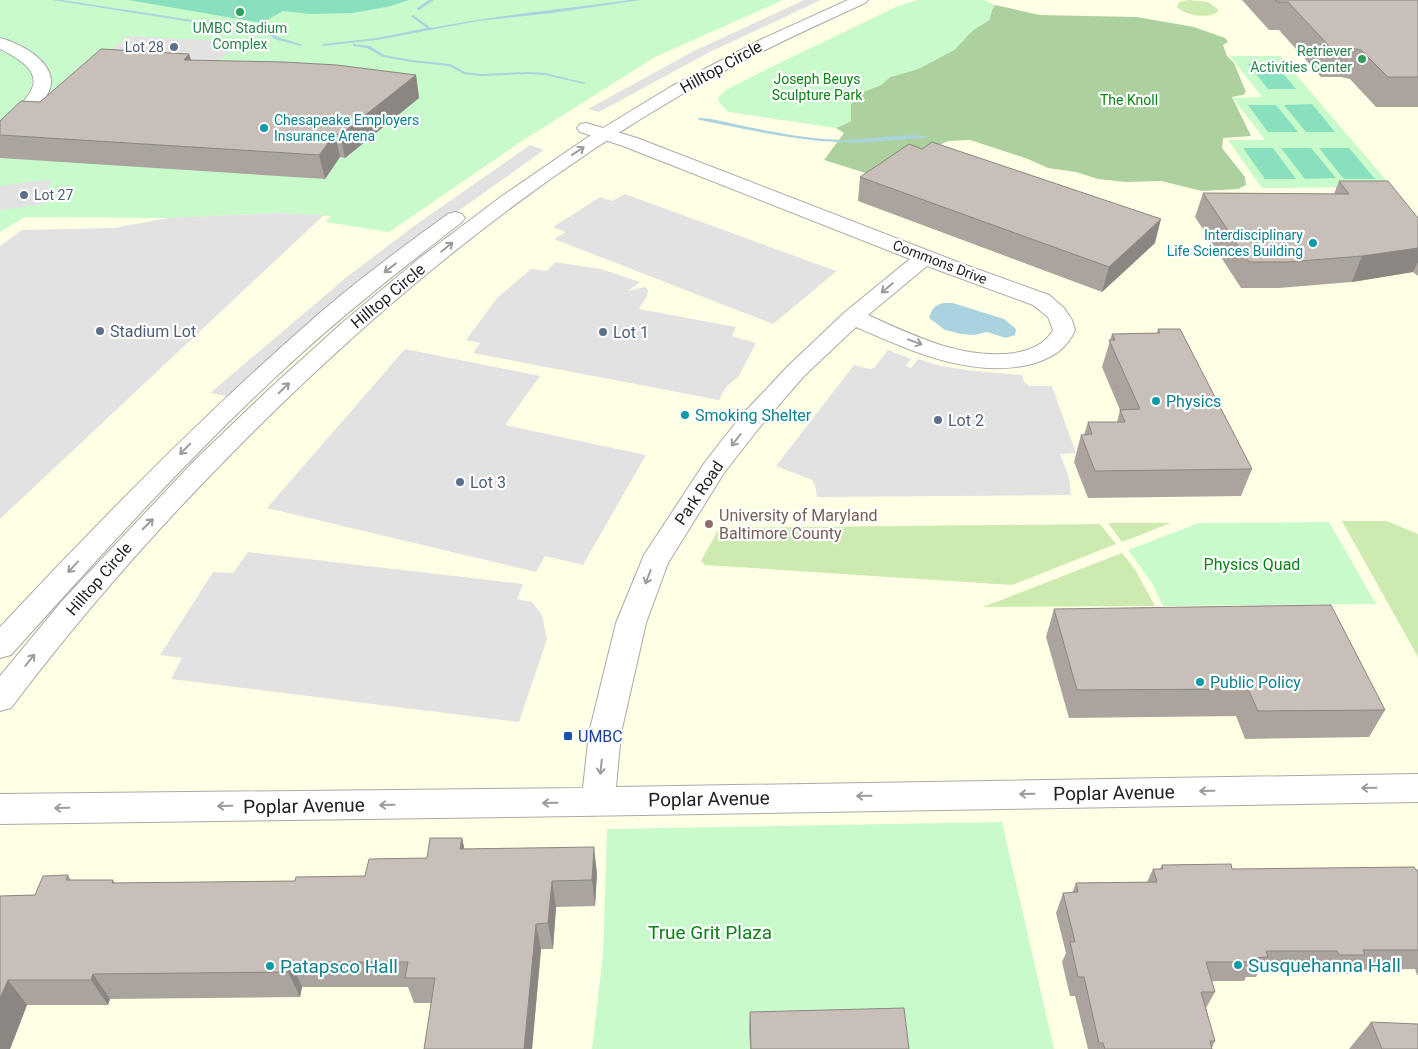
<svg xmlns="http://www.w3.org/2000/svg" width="1418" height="1049" font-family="Roboto,sans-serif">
<rect width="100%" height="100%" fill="#f2efe9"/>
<!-- education -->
<rect fill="#ffffe5" x="0" y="0" width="1418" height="1049"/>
<!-- grass -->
<g fill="#cdebb0">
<path d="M1189,0L1208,2L1219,10C1211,20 1186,16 1177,7L1179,2Z"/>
<polygon points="1342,521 1387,521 1418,534 1418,657"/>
<polygon points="1108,523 1171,523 1122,542"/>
<polygon points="1100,524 1116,544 1012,585 705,565 701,561 718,530 724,528"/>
<polygon points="1122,553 1136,571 1155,606 983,607"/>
</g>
<!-- forest -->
<polygon fill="#add19e" points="995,5 1040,15 1137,17 1194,27 1225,38 1228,42 1223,45 1227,56 1234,63 1246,92 1243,95 1232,97 1251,136 1223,138 1222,148 1245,177 1246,185 1238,189 1202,191 1161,181 1126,182 1098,179 1076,172 1048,168 1028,159 970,140 948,141 875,176 824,160 844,133 836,128 851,121 851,104 857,94 881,85 890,77 918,69 954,50 973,30 989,20 992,10"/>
<!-- park -->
<g fill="#c8facc">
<polygon points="0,0 783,0 655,57 522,141 389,232 326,222 331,216 277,213 168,218 25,217 0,232"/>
<polygon points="918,0 984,0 995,5 992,10 989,20 973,30 954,50 918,69 890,77 881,85 857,94 851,104 851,121 836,128 728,112 719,102 718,98 726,90 767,69 896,7"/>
<polygon points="1230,56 1280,56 1392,187 1262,188 1228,140 1265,140 1233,98 1262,97"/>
<polygon points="1329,522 1376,604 1163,606 1152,583 1128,550 1199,523"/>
<polygon points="1002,822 1054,1049 902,1049 749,1030 750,1049 592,1049 603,954 607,829"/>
</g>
<!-- pitch -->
<g fill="#88e0be">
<polygon points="128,0 409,0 387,7 352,13 311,14 283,11 262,23"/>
<polygon points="1248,64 1275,64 1296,89 1268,89"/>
<polygon points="1312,104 1335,132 1306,132 1284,105"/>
<polygon points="1248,105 1276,105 1298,132 1268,132"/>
<polygon points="1243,148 1273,148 1296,179 1265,179"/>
<polygon points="1281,148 1311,148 1336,178 1305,179"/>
<polygon points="1319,148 1349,148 1375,179 1344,179"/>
</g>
<!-- parking -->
<g fill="#e2e2e2">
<polygon points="804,0 821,0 708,53 599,112 588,109 692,52"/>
<polygon points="128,36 238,42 219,61 106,54"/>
<polygon points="530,145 544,150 408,247 232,397 210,393 348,276 414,226"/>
<polygon points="51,179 45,204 0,210 0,186"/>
<polygon points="625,194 836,271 837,271 773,324 554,239 566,232 553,227 600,197 612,201"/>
<polygon points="277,213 324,215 0,519 0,246 22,230 114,228 168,218"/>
<polygon points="555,262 601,269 640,282 628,291 645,287 648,290 647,296 639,309 736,327 732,336 756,343 739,376 726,387 719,400 473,353 480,343 466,340 497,298 531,269 547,271"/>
<polygon points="405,349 540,376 505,425 646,455 583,565 545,556 536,572 267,508"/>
<polygon points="888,350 911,359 906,366 911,368 918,359 940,366 974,371 1022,375 1024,382 1029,386 1052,386 1076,453 1060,454 1069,477 1071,495 817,497 815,485 812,480 776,466 854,365 870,369 874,368"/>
<polygon points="248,552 523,584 517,599 532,602 542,615 547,639 519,722 171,679 182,658 160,655 213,572 233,573"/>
</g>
<!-- water -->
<path fill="#aad3df" d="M944,303H953L1004,319L1016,329L1015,335L1006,338L987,332L974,335L961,334L945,330L929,318C932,309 934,305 944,303Z"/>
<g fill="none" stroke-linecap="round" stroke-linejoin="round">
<!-- stream -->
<g fill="#aad3df" fill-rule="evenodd">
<polygon points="52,0 62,0 192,20 224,21 264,26 278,37 303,45 301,46 274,39 263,28 224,23 192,22"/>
<polygon points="429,0 434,0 419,10 417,10 417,8"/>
<path d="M630,0H641L552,13L478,21L377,40L323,46L321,45L323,44L377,38L427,28L412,17L411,16L413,15L431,28C497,15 564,9 630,0Z"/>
<polygon points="353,44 370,46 384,55 411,60 450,64 465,72 481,74 527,72 545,73 586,83 584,84 545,75 527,74 481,76 464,74 449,66 411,62 383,57 367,48 353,46"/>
<path d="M698,118C713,118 729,123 743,126C778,133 814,140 849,140C866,139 917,132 928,137L926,138C896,139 867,144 837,142C791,140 745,129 700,120L698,119Z"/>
</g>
<!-- minor casing -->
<g stroke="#a9a9a9" stroke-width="2">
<g id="minor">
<path d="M0,38C19,43 53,60 51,84C49,97 36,110 27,119C19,127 11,137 0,139V124C36,92 53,75 0,49Z"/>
<path d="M586,123L637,138L963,264L1049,295L1064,308L1072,320L1075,330C1067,349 1052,358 1032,364C971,379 911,351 856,327L804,376L759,428L724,473L668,563L646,623L621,733L616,787L1418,774V802L579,816L0,824V794L583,788L589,733L616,623L644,555L705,462L741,416L788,366L845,312L910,259L623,146L580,132L577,128L580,124ZM927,266L1033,305L1048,317L1053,330C1045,345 1030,350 1015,353C963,360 914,336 868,315Z"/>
</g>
</g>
<!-- tertiary casing -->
<g stroke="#a9a9a9" stroke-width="2">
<g id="tertiary">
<path d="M848,0H868L865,3C804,31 743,59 684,93C524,186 379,306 248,437C163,522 83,612 11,708L0,711V676L62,601L195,460L268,390L343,322L421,257L502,196L585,139L672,86L762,39Z"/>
<path d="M455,212L462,214L465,218L462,222C400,270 339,318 282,371C186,460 98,558 11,655L0,658V627C103,517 208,410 322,311C362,277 405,245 448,214Z"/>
</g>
</g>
<!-- minor -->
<use href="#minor" fill="#fff" fill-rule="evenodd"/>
<!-- tertiary -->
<use href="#tertiary" fill="#fff" fill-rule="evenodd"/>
</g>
<!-- wall -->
<g fill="#aba49e">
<polygon points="1242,0 1418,0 1418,107 1376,107 1350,79 1341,77 1321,77 1279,30 1269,30"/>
<polygon points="189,54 191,61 416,75 419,98 345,158 340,157 325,179 0,158 0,121 40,102"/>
<polygon points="922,149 1155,243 1102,292 858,201 860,177"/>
<polygon points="1339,181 1418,218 1418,276 1413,272 1352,282 1279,288 1241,288 1195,217 1203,193 1334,194"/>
<polygon points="1158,329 1252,469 1241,496 1088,498 1074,462 1081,435 1084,435 1088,422 1117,422 1120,410 1102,367 1112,334 1157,333"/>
<polygon points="1054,609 1385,710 1369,737 1245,739 1236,716 1069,718 1046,637"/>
<polygon points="462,838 464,849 597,873 595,906 556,907 553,949 541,949 532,1049 424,1049 432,1003 414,1003 408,987 302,987 300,997 110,999 108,1005 27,1005 10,1049 0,896 35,895 68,875 71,880 113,880 115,883 295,881 365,876 427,858"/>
<polygon points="1162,865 1232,869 1418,870 1418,975 1417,975 1415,969 1354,970 1351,974 1325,974 1324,970 1259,971 1256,977 1246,977 1244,981 1212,981 1215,992 1206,1008 1215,1041 1212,1047 1212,1049 1088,1049 1075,996 1070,996 1062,962 1066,953 1056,913 1063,893 1072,893 1076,883 1147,882 1153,869 1160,869"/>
<polygon points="750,1012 909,1049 750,1049 749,1030"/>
<polygon points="1371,1022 1418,1049 1349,1049"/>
</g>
<!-- shaded-wall -->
<g fill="#8b8681">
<polygon points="189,54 196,76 184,60"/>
<polygon points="416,75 419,98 345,158 340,135"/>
<polygon points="335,134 340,157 325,179 319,155"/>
<polygon points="1161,219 1155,243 1102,292 1109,267"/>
<polygon points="1418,248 1418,262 1413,272 1352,282 1362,256"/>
<polygon points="462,838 468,864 460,849"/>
<polygon points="594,847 597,873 595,906 592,880"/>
<polygon points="552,881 556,907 553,949 548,923"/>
<polygon points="536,924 541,949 532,1049 524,1049"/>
<polygon points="291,962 302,987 300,997 288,972"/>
<polygon points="93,974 110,999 108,1005 91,980"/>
<polygon points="8,980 27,1005 10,1049 0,1049 0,998"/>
</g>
<!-- building -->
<g fill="#c7bfb8" stroke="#8b8681">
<polygon points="1275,0 1418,0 1418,77 1388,77 1361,50 1351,48 1331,48 1288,2 1277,2"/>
<polygon points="101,49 189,54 184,60 284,62 337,65 416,75 340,135 335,134 319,155 0,135 0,121 21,101 40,102"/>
<polygon points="932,142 1161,219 1109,267 860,177 909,144 922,149"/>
<polygon points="1339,181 1388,181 1418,218 1418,248 1362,256 1288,262 1249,262 1203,193 1349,194"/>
<polygon points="1158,329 1180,329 1252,469 1095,471 1081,435 1092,434 1088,422 1125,422 1120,410 1140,409 1109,340 1115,340 1112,334 1160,333"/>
<polygon points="1331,605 1385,710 1258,711 1248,689 1077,690 1054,609"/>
<polygon points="430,838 462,838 460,849 594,847 592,880 552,881 548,923 536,924 524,1049 424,1049 435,978 405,978 408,962 291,962 288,972 93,974 91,980 8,980 0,998 0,896 35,895 43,876 68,875 66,880 113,880 112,883 295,881 296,877 365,876 369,859 427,858"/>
<polygon points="1231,864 1232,869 1414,867 1416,870 1418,870 1418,950 1363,950 1365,955 1339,955 1337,951 1266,951 1268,957 1254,958 1255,962 1206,962 1215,992 1201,992 1215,1041 1210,1041 1212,1049 1105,1049 1103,1043 1099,1043 1084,977 1078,977 1070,942 1075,942 1063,893 1078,892 1076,883 1157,882 1153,869 1163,869 1162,865"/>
<polygon points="904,1008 909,1049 751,1049 750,1012"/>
<polygon points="1371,1022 1418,1024 1418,1049 1382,1049"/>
</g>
<!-- one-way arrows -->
<defs><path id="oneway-shaft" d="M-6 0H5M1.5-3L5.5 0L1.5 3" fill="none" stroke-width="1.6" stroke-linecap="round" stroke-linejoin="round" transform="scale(1.25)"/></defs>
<g stroke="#9c9c9c">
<use href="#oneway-shaft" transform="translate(578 151) rotate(-34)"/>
<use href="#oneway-shaft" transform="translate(447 247) rotate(-39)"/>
<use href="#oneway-shaft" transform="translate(390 268) rotate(142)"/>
<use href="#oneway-shaft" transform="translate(887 288) rotate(140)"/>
<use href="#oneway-shaft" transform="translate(915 342) rotate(20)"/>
<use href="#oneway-shaft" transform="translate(284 388) rotate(-44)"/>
<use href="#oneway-shaft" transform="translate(736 440) rotate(128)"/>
<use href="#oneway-shaft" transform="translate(185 449) rotate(134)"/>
<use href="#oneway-shaft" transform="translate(148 524) rotate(-45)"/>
<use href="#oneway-shaft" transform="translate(73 567) rotate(132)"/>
<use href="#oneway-shaft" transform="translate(648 577) rotate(111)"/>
<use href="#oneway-shaft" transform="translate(30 660) rotate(-51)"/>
<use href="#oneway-shaft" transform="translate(601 767) rotate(96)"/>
<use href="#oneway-shaft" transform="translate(1369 788) rotate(179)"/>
<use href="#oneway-shaft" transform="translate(1207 791) rotate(179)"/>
<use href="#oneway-shaft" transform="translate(1027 794) rotate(179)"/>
<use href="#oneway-shaft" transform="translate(864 796) rotate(179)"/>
<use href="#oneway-shaft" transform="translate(550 803) rotate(179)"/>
<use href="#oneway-shaft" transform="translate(387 805) rotate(179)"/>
<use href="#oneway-shaft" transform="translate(225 806) rotate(179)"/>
<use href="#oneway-shaft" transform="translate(62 808) rotate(179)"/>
</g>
<!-- markers -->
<g fill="#2e9e5b" stroke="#fff" stroke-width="2">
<circle cx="240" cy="12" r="5"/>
<circle cx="1362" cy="59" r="5"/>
</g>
<g fill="#5c6f8a" stroke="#fff" stroke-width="2">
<circle cx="174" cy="47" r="5"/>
<circle cx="24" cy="195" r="5"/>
<circle cx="100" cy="331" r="5"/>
<circle cx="603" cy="332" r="5"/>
<circle cx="938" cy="420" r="5"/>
<circle cx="460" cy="482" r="5"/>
</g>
<g fill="#0f9aa8" stroke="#fff" stroke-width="2">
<circle cx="264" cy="128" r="5"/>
<circle cx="1313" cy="243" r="5"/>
<circle cx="1156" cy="401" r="5"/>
<circle cx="685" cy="415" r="5"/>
<circle cx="1200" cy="682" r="5"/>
<circle cx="1238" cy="965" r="5"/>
<circle cx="270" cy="966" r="5"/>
</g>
<circle fill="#8d6e63" stroke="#fff" stroke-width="2" cx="709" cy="524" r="5"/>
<rect fill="#1a4fb4" stroke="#fff" stroke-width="2" x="563" y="731" width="10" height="10" rx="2.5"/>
<g text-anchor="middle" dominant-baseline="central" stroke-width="4.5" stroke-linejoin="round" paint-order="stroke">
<!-- far-leisure labels -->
<g font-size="14" fill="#27864d" stroke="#fff">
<text x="240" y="28">UMBC Stadium<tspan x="240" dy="16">Complex</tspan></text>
<text x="1352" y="51" text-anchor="end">Retriever<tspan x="1352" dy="16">Activities Center</tspan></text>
</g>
<!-- far-service labels -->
<g font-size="14" fill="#4e5e75" stroke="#fff" text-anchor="end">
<text x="164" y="47">Lot 28</text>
<text x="34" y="195" text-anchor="start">Lot 27</text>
</g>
<!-- far-park labels -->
<g font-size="14" fill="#0c8416" stroke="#fff">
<text x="817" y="79">Joseph Beuys<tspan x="817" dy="16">Sculpture Park</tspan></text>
<text x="1129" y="100">The Knoll</text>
</g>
<!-- far-culture labels -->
<g font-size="14" fill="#0d838f" stroke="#fff" text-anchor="start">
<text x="274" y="120">Chesapeake Employers<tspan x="274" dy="16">Insurance Arena</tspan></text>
<text x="1303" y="235" text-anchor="end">Interdisciplinary<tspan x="1303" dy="16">Life Sciences Building</tspan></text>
</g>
<!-- far-street labels -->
<g font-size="14" fill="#222" stroke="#fff">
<text transform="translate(940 262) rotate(21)">Commons Drive</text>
</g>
<!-- street labels -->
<g font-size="16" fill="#222" stroke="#fff">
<text transform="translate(721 67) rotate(-29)">Hilltop Circle</text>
<text transform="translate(388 296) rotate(-40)">Hilltop Circle</text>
<text transform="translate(699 493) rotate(-56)">Park Road</text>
<text transform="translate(99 579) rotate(-49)">Hilltop Circle</text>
</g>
<!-- service labels -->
<g font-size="16" fill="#4e5e75" stroke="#fff" text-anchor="start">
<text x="110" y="331">Stadium Lot</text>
<text x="613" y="332">Lot 1</text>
<text x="948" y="420">Lot 2</text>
<text x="470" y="482">Lot 3</text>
</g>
<!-- culture labels -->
<g font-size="16" fill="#0d838f" stroke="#fff" text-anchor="start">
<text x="1166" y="401">Physics</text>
<text x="695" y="415">Smoking Shelter</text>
<text x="1210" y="682">Public Policy</text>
</g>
<!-- education labels -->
<g font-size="16" fill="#785e54" stroke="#fff" text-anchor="start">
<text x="719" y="515">University of Maryland<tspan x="719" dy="18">Baltimore County</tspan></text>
</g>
<!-- park labels -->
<g font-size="16" fill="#0c8416" stroke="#fff">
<text x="1252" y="564">Physics Quad</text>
</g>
<!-- transit labels -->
<g font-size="16" fill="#164399" stroke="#fff" text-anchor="start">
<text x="578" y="736">UMBC</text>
</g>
<!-- near-street labels -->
<g font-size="19" fill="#222" stroke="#fff">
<text transform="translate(1114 793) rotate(-1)">Poplar Avenue</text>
<text transform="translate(709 799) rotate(-1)">Poplar Avenue</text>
<text transform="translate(304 806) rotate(-1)">Poplar Avenue</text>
</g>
<!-- near-park labels -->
<g font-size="19" fill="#0c8416" stroke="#fff">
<text x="710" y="932">True Grit Plaza</text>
</g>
<!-- near-culture labels -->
<g font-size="19" fill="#0d838f" stroke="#fff" text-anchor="start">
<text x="1248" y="965">Susquehanna Hall</text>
<text x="280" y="966">Patapsco Hall</text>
</g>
</g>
</svg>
